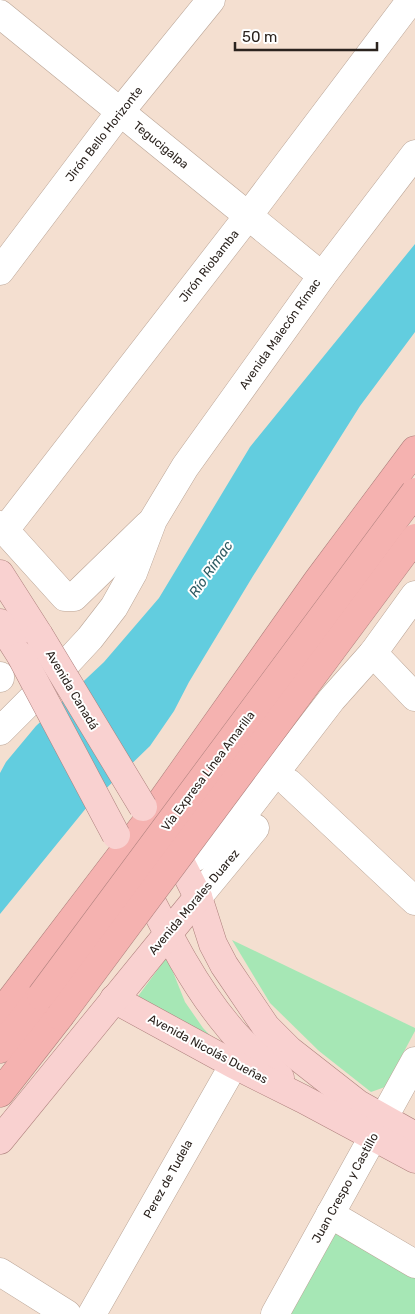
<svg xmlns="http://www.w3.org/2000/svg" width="415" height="1314" font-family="Rubik,sans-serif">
<rect width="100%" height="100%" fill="#f4dfd0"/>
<!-- green -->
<g fill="#a6e7b5">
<polygon points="232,940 415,1028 415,1031 385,1087 371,1092 319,1051 270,1003"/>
<polygon points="167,957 185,1002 203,1028 236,1063 133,1003"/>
<polygon points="333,1220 415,1268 415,1314 282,1314"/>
</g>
<!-- water -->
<polygon fill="#62cddf" points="415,244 415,332 360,406 253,576 189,682 174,711 150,746 87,807 0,914 0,773 6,762 36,726 104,662 159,598 250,447"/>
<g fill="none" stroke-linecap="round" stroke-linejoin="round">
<!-- minor casing -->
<g stroke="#baa597" stroke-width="29">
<g id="minor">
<polyline points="0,14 322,276"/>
<polyline points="0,271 120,112 211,0"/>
<polyline points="0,525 65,597 74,597 148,525"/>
<polyline points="5,530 248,216 411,0"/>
<polyline points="373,653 415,697"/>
<polyline points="0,676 0,678"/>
<polyline points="0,731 52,679 90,638 114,607 133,573 153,520 185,467 322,276 415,154"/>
<polyline points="289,783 415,901"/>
<path d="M181,863C198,857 211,850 225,838L332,699L373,653L415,595"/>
<polyline points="198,897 255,828"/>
<polyline points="330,1214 415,1264"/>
<polyline points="0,1272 67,1314"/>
<polyline points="92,1314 245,1045"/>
<polyline points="275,1314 415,1061"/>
</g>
</g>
<!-- major casing -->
<g stroke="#ae807d" stroke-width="29">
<g id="major">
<polyline points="0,574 39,635"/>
<polyline points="0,623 21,656"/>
<polyline points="165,839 181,863 198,897 213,944 224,965 266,1027 289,1050 358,1104 415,1136"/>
<path d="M139,877C165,928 191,982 228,1026C243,1045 262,1061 280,1078"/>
<polyline points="114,999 233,1064 303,1099 415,1159"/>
<polyline points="0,1140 198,897"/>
</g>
</g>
<!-- highway casing -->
<g stroke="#ae807d" stroke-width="29">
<g id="highway">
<polyline points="0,1014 151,816 318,580 415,450"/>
<polyline points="0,1049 41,996"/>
<polyline points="0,1093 60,1016"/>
</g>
</g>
<!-- minor -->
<use href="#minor" stroke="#fff" stroke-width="28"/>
<!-- major -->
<use href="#major" stroke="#f9d1d0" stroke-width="28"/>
<!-- highway -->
<use href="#highway" stroke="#f5b2b0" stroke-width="28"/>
<!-- major-bridge casing -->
<g stroke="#ae807d" stroke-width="29" stroke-linecap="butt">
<g id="major-bridge">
<polyline points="39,635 143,807"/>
<polyline points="21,656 116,835"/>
</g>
</g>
<!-- highway-bridge casing -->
<g stroke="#ae807d" stroke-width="29" stroke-linecap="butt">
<g id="highway-bridge">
<polyline points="41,996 415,492"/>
<polyline points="60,1016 415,538"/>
</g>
</g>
<!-- major-bridge -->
<use href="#major-bridge" stroke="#f9d1d0" stroke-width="28"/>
<!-- highway-bridge -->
<use href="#highway-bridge" stroke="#f5b2b0" stroke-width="28"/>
</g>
<g text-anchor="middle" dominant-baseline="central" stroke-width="4" stroke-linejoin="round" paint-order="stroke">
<!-- street labels -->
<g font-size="12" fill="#2b231e" stroke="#fff">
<text transform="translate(104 134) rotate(-52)">Jirón Bello Horizonte</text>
<text transform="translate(161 145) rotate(39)">Tegucigalpa</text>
<text transform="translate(209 266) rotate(-52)">Jirón Riobamba</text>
<text transform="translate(280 334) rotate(-55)">Avenida Malecón Rímac</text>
<text transform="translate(72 690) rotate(59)">Avenida Canadá</text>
<text transform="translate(208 771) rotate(-53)">Vía Expresa Línea Amarilla</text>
<text transform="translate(194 902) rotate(-50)">Avenida Morales Duarez</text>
<text transform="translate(208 1049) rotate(28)">Avenida Nicolás Dueñas</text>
<text transform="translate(168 1179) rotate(-61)">Perez de Tudela</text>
<text transform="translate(345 1188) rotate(-61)">Juan Crespo y Castillo</text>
</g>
<!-- water labels -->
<g font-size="14" font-style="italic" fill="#2d5b63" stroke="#fff">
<text transform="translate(211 569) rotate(-55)">Río Rímac</text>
</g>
</g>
<!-- scale -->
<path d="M235 42v8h142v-8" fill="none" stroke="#2b231e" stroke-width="2.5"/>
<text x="242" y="42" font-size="15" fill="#2b231e" stroke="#ffffff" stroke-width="4" paint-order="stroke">50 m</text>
</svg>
